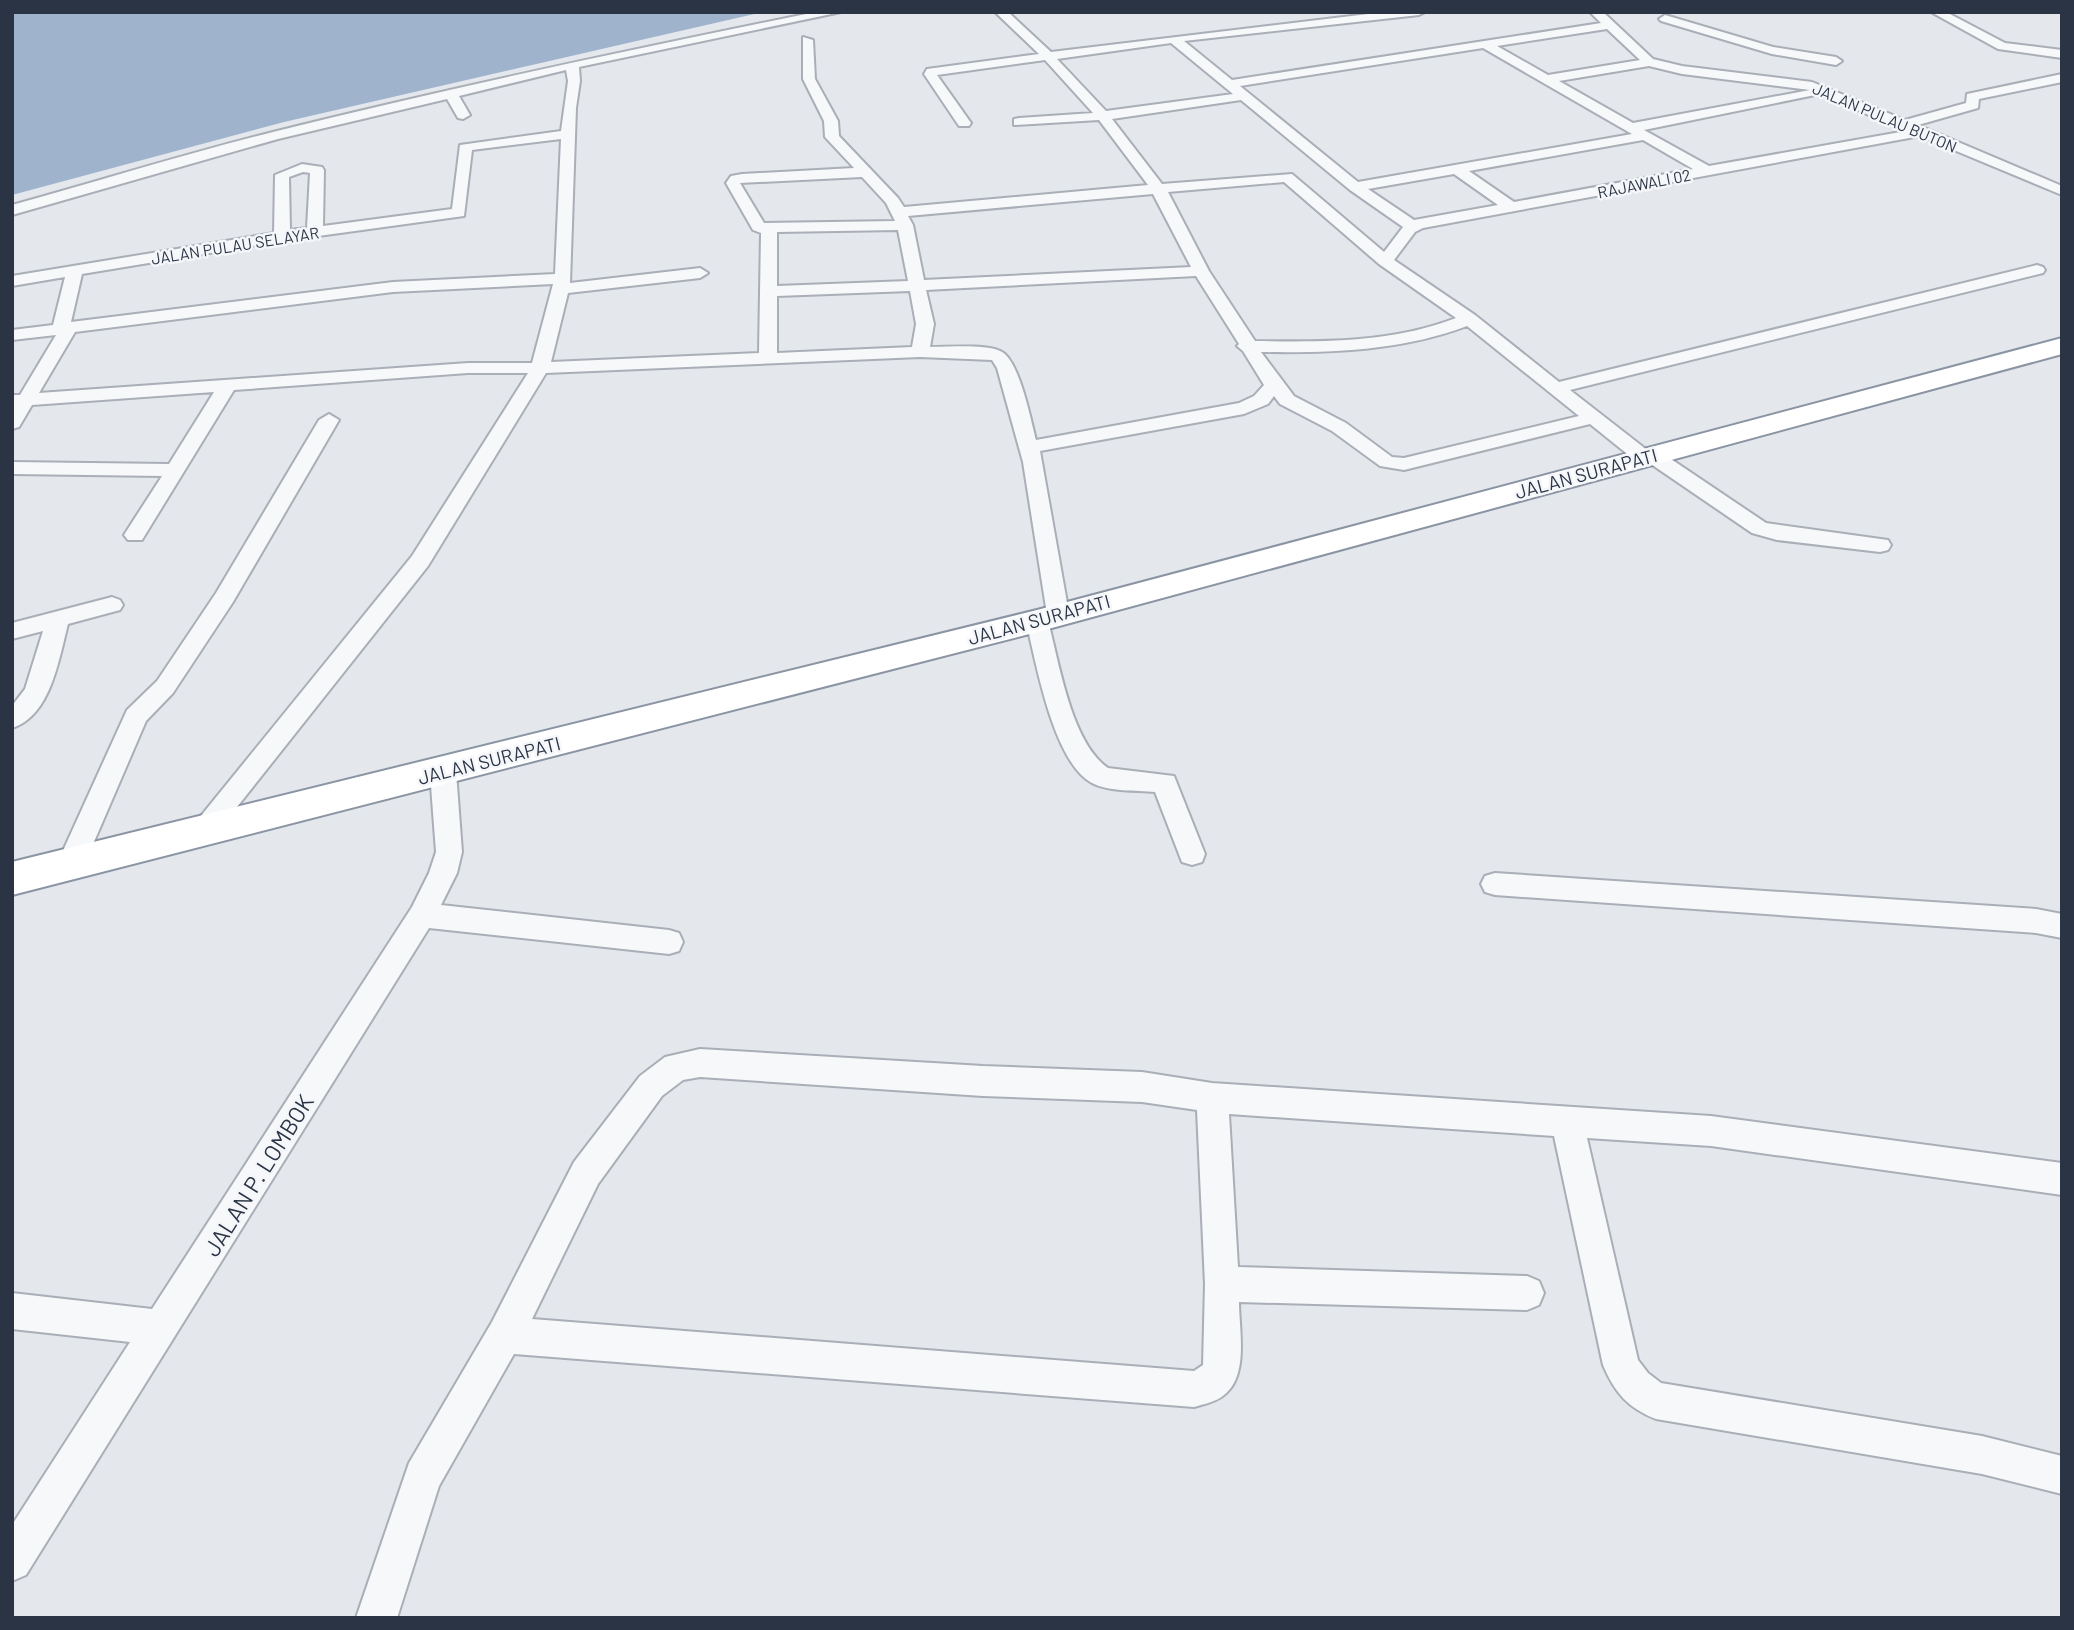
<svg xmlns="http://www.w3.org/2000/svg" width="2074" height="1630" font-family="Barlow,sans-serif">
<rect width="100%" height="100%" fill="#e4e7ec"/>
<!-- water -->
<polygon fill="#9fb4cc" points="12,12 763,12 284,122 12,195"/>
<g fill="none" stroke-linecap="round" stroke-linejoin="round">
<!-- street casing -->
<g stroke="#a9aeb7" stroke-width="4">
<g id="street">
<path d="M816,12H841L579,67L580,81L576,108L570,283L700,268L708,273L700,278L568,293L551,362L759,353L761,233L753,230L726,183L731,176L742,174L854,168L825,137L824,121L803,79V37L813,40L815,79L838,121L839,136L898,198L904,207L1148,185L1099,120L1014,125V119L1019,118L1093,113L1045,60L937,75L971,123L969,126H959L924,74L927,69L1039,54L995,12H1008L1051,52L1385,12H1425L1419,15L1184,41L1232,80L1601,23L1590,12H1603L1653,59L1682,66L1812,82L1905,120L1966,103L1967,94L2062,74V82L1979,99L1978,108L1918,125L2062,186V195L1920,136L1423,228L1415,232L1394,260L1475,315L1559,382L2037,265L2043,267L2045,270L2043,273L1570,390L1647,450L1659,451L1766,523L1888,540L1891,545L1888,550L1880,552L1777,540L1752,533L1648,462L1636,461L1590,424L1404,470L1380,466L1332,431L1280,404L1274,396L1268,404L1244,414L1040,451L1069,614L1066,619L1058,622L1050,619L1047,614L1023,462L997,368L992,360L920,357L546,373L428,566L214,836L205,840L196,836L192,829L196,822L412,556L528,373H468L234,390L142,540H128L124,535L162,476L12,474V462L169,464L214,392L32,405L19,427L12,429V395H20L56,335L12,340V330L53,325L65,277L12,286V276L274,233L275,175L302,164L322,167L324,170L323,226L452,209L460,145L561,131L568,81L566,70L459,96L470,115L463,119L458,118L447,99L278,139L12,215V205C99,181 185,154 273,132C453,87 634,49 816,12ZM1607,29L1640,60L1548,75L1497,46ZM1171,43L1233,94L1106,111L1057,59ZM1483,48L1632,134L1358,182L1240,86ZM1649,66L1682,74L1810,90L1633,123L1559,81ZM1820,94L1906,131L1709,166L1644,130ZM1241,100L1350,190L1403,227L1384,252L1292,174L1162,184L1112,119ZM561,139L555,274L393,282L71,322L82,274L282,241L464,216L472,150ZM1643,140L1693,169L1514,202L1469,171ZM303,172L310,173L307,228L290,230L289,177ZM1454,174L1498,205L1414,220L1368,189ZM862,177L886,203L895,221L764,223L740,183ZM1284,182L1379,264L1456,318C1391,343 1323,342 1255,341L1209,271L1168,192ZM1153,194L1191,267L924,280L913,225L908,216ZM898,230L908,281L777,286V232ZM1196,276L1239,344L1237,346L1243,351L1264,385L1254,396L1239,403L1036,440C1031,421 1019,358 1000,351C984,344 949,347 930,347L934,324L926,290ZM553,284L532,363H468L39,393L75,332L393,292ZM910,291L916,324L912,347L777,353V296ZM1467,326L1579,416L1404,458L1392,457L1346,423L1294,396L1261,352C1331,353 1401,351 1467,326Z"/>
<polygon points="1931,12 1946,12 2005,43 2062,50 2062,58 1998,49"/>
<polygon points="1665,15 1773,47 1836,57 1842,61 1836,65 1772,54 1661,21 1659,19"/>
<polygon points="329,414 339,420 233,602 173,693 146,721 81,872 71,875 61,872 57,864 127,710 157,681 216,593 319,420"/>
<path d="M112,597L120,600L123,605L120,610L68,624C59,658 51,716 12,728V706L25,689L43,631L12,639V623Z"/>
<path d="M1037,613L1045,616L1048,621C1059,662 1071,743 1108,768L1174,776L1205,854L1202,862L1192,865L1182,862L1155,792C1136,790 1109,792 1092,783C1053,762 1036,662 1026,621L1029,616Z"/>
<polygon points="443,762 452,765 456,772 462,852 457,873 441,905 669,930 679,933 683,942 679,951 669,954 429,928 26,1575 12,1581 12,1525 130,1342 12,1329 12,1293 152,1309 412,907 429,873 436,852 430,772 434,765"/>
<polygon points="1495,873 2036,909 2062,914 2062,938 2036,933 1495,895 1485,892 1481,884 1485,876"/>
<path d="M700,1049L983,1066L1142,1072L1212,1083L1711,1116L2062,1163V1195L1711,1146L1587,1138L1638,1360L1648,1373L1661,1383L1982,1436L2062,1456V1494L1982,1474L1656,1419C1628,1408 1615,1393 1603,1365L1554,1136L1229,1114L1238,1267L1527,1276L1539,1281L1544,1293L1539,1305L1527,1310L1239,1302C1239,1330 1249,1376 1224,1395C1216,1402 1204,1404 1194,1407L514,1354L439,1486L397,1618H356L409,1463L492,1322L574,1162L640,1076L665,1057ZM700,1077L983,1096L1142,1102L1197,1110L1205,1284L1203,1365L1194,1371L532,1319L598,1184L662,1096L683,1080Z"/>
</g>
</g>
<!-- highway casing -->
<g stroke="#8b94a3" stroke-width="4">
<polygon id="highway" points="2062,338 2062,354 1037,632 12,895 12,862 1037,610"/>
</g>
<!-- street -->
<use href="#street" fill="#f7f8fa" fill-rule="evenodd"/>
<!-- highway -->
<use href="#highway" fill="#fff" fill-rule="evenodd"/>
</g>
<g text-anchor="middle" dominant-baseline="central" stroke-width="5" stroke-linejoin="round" paint-order="stroke">
<!-- far-street labels -->
<g font-size="16" fill="#2b3445" stroke="#f4f6f9">
<text transform="translate(1885 117) rotate(23)">JALAN PULAU BUTON</text>
<text transform="translate(1644 183) rotate(-11)">RAJAWALI 02</text>
<text transform="translate(235 245) rotate(-9)">JALAN PULAU SELAYAR</text>
</g>
<!-- street labels -->
<g font-size="19" fill="#2b3445" stroke="#f4f6f9">
<text transform="translate(1586 473) rotate(-15)">JALAN SURAPATI</text>
<text transform="translate(1039 619) rotate(-15)">JALAN SURAPATI</text>
<text transform="translate(489 760) rotate(-14)">JALAN SURAPATI</text>
</g>
<!-- near-street labels -->
<g font-size="23" fill="#2b3445" stroke="#f4f6f9">
<text transform="translate(258 1175) rotate(-58)">JALAN P. LOMBOK</text>
</g>
</g>
<!-- border -->
<rect width="2074" height="1630" fill="none" stroke="#2b3445" stroke-width="28"/>
</svg>
